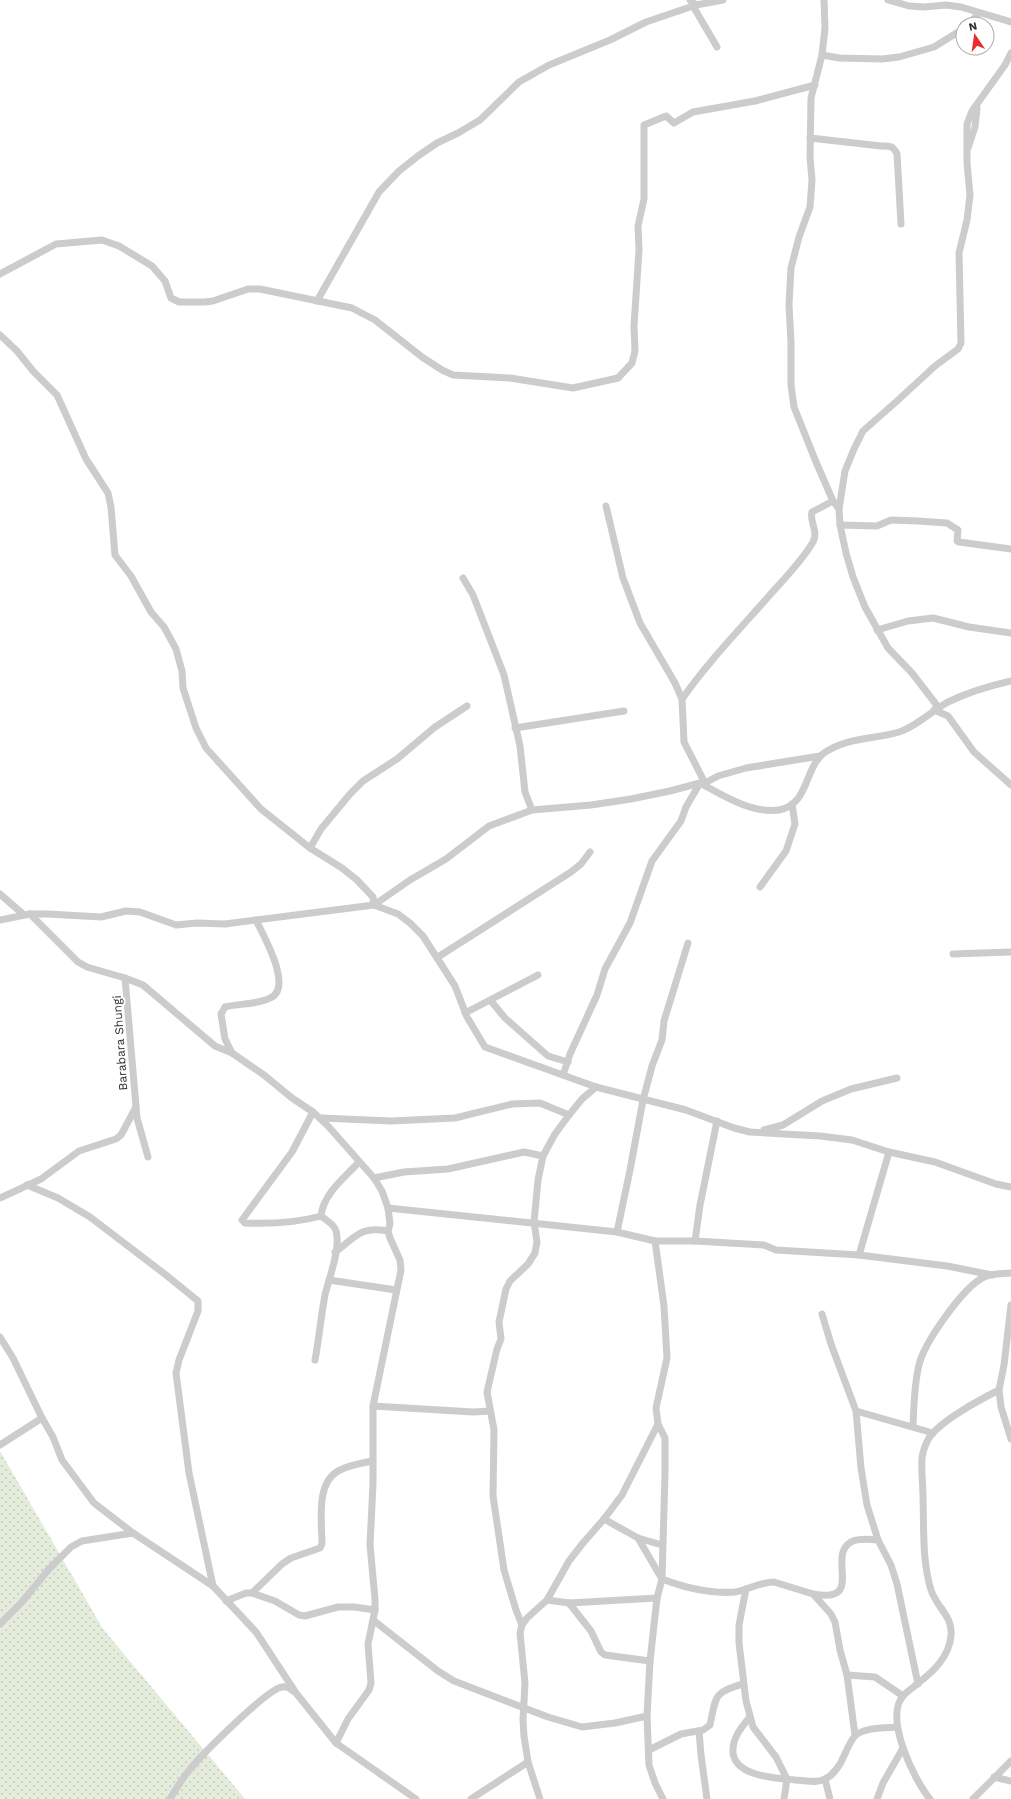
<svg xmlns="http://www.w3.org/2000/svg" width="1011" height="1799" font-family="'Work Sans',sans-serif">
<defs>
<pattern id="grass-dots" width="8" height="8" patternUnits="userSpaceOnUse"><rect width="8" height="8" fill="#e4ecdc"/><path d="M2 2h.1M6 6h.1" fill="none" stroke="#c4cbbd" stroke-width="1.8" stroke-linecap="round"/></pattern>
</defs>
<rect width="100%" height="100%" fill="#fff"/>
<!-- grass -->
<polygon fill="url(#grass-dots)" points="0,1451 103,1629 245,1799 0,1799"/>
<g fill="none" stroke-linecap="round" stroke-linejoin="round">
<!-- minor -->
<g stroke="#ccc" stroke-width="7">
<polyline points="690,0 696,5 723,0"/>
<polyline points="824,0 825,28 822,55 811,98 810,157 812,180 810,207 799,237 791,268 789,305 791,343 791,385 794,407 816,462 833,501 839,509 840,525 846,553 853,577 865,607 888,648 912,673 939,708"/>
<polyline points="888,0 909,6 924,7 946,5 961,7 1011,22"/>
<polyline points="693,6 717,47"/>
<polyline points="969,24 979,13"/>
<polyline points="822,55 839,58 882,59 899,57 934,47 963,29"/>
<path d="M810,138L881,146C889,146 893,145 897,154L901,224"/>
<polyline points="968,148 975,127 977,108"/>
<polyline points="0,274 56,244 102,240 119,246 152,266 165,281 171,298 179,302 205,302 213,301 248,289 260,289 352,308 375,320 422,357 442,370 453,375 510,378 573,388 618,378 632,363 635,351 634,326 639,250 638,226 644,199 644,125 666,116 674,123 693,112 755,101 815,85"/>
<polyline points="317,301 379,192 399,171 418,156 437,143 458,133 480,120 519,82 549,65 610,40 646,22 696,5"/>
<polyline points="0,335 17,351 33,371 57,395 86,459 108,493 111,507 115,555 131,576 151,612 164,627 176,649 182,671 183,688 196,728 206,748 261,809 310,848 342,868 357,880 373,897 374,905 398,914 410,923 423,936 455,986 467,1017 485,1047 596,1087 686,1110 734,1128 750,1132 820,1136 852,1140 889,1152 935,1162 996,1184 1011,1187"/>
<polyline points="606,506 623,578 640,623 675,683 682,699 684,742 705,783"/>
<polyline points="839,509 845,471 854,449 863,431 897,401 935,366 958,349 961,343 959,253 967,220 970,195 967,163 967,124 972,111 1005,65 1011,53"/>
<polyline points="840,525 877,526 891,520 918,521 947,523 958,530 957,541 959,542 1011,549"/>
<polyline points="463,578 473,595 504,675 520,746 525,792 532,810"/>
<polyline points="877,630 908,621 933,618 969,627 1011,633"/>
<path d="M682,699C708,662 739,630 769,596C784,579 802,561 813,542C819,531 809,522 812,512L833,501"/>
<polyline points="934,710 948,716 974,752 1011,785"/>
<polyline points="515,728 624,711"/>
<polyline points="310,848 321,829 350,794 363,781 397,759 435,727 467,706"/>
<polyline points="760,887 786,851 795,824 792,804"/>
<polyline points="0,894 24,915"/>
<polyline points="30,914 78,962 87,967 125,978 143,985 215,1046 232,1053"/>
<path d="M0,920L30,914H48L101,917L126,911L140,912L176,925L197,923L225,924L374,905L410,880L446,859L489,826L532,810L591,805L631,799L670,791L700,783C722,795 752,814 779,810C809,805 804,768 824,753C848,736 877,740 902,731C919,724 932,711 948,702C969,692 989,686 1011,681"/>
<path d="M256,920C263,935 294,988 270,998C257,1005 240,1003 225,1007L221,1014L225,1039L232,1053L264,1075L292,1098L313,1112L328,1126L374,1178L382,1191L388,1208L390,1224L388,1231L390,1238L400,1260L401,1270L373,1406V1484L370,1545L375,1599V1610L368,1644L371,1683L369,1690L348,1719L336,1743"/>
<polyline points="953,954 1011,952"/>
<polyline points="438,957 571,872 581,864 590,852"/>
<polyline points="125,978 137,1118 148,1157"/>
<polyline points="491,1001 505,1018 548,1056 568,1062"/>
<polyline points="465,1013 538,975"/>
<polyline points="563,1075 570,1054 597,995 605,969 630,923 652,861 681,821 686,807 700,783 705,783 718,776 746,768 820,756"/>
<path d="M313,1112L292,1152L242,1220L245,1223C271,1224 296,1223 321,1216"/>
<polyline points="321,1118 391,1121 455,1118 512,1104 540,1103 569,1115"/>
<polyline points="764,1130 783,1125 822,1101 851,1089 897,1078"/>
<polyline points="374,1178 404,1172 448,1169 524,1152 543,1156"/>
<polyline points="27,1185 58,1198 90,1217 166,1275 198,1301 198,1311 179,1360 176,1373 189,1473 213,1586"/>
<polyline points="0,1198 41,1179 79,1151 116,1139 121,1135 136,1107"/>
<polyline points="388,1208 617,1232 655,1241 695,1241 764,1245 776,1250 859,1255 947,1266 992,1275"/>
<polyline points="617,1232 630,1170 643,1100 652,1066 662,1040 664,1021 688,943"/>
<polyline points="655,1241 664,1306 667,1358 656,1408 658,1424 665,1438 665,1474 662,1579 657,1598 650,1661 647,1716 649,1765 655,1783 663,1799"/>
<polyline points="695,1241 700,1205 717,1121"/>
<path d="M335,1252C357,1236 360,1226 388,1231"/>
<polyline points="859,1255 889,1152"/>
<polyline points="329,1280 396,1290"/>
<polyline points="1011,1305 1004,1365 999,1390 1001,1407 1011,1439"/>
<polyline points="822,1314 831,1344 856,1411 861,1468 867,1505 878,1540 891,1565 897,1584 918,1684"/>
<polyline points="0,1337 13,1358 42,1418 53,1437 62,1460 94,1503 133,1533 213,1586 256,1632 296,1693 336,1743 416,1799"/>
<path d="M315,1360C319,1339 321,1316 325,1295C329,1278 341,1248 336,1231C335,1225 326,1220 321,1216C323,1194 345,1177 359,1162"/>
<polyline points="373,1406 473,1412 490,1411"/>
<polyline points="856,1411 933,1433"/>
<path d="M913,1426C914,1406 914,1385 919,1365C924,1343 963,1287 984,1277C992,1273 1002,1274 1011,1273"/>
<polyline points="0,1445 42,1418"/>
<polyline points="604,1519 638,1538 662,1545"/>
<path d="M638,1538L662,1579C686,1588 709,1594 735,1592C748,1590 760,1582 774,1582L813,1594L831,1614L835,1622L840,1650L847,1675L855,1735"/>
<polyline points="746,1589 739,1625 739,1643 746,1701 753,1727 776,1757 787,1779 784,1799"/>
<path d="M252,1593L282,1564L291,1558L320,1548L322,1544C322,1521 315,1482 340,1470C350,1465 362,1463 373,1461"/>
<path d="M813,1594C866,1604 826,1556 851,1542C858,1538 870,1539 878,1540"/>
<polyline points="547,1600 569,1603 657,1598"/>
<polyline points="226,1601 246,1593 252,1593 275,1601 299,1615 305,1616 338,1607 354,1607 375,1610"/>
<polyline points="569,1603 591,1631 601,1652 605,1655 650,1661"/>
<polyline points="373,1620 438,1671 454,1681 548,1717 582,1727 615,1723 647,1716"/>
<polyline points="0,1624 21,1603 49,1569 71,1547 82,1541 133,1533"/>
<polyline points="522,1625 516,1610 504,1570 493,1496 494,1430 487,1392 497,1349 501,1339 499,1322 506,1289 510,1281 528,1264 535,1253 537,1242 534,1222 538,1180 543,1156 555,1134 569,1115 582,1099 596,1087"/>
<polyline points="847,1675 875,1677 903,1696"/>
<path d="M749,1718C741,1728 732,1738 733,1753C736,1777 777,1778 795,1780C805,1780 816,1784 825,1779C832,1776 836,1770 840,1764C845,1755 848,1745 854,1737C862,1727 886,1728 897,1727"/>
<polyline points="699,1731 701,1755 707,1799"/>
<path d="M649,1750L681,1734L703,1730L710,1725C716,1697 713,1692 743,1684"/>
<polyline points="994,1777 1011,1781"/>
<polyline points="825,1779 830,1799"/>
<path d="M170,1799C175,1790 181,1781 187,1773C198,1758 267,1689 282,1687C287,1686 290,1688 293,1691"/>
<polyline points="471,1799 528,1762"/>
<polyline points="540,1799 528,1762 524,1736 523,1720 525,1683 520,1633 522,1625 527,1618 547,1600 569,1561 583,1543 604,1519 622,1495 658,1424"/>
<polyline points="877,1799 883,1783 903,1748"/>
<path d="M930,1799C914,1780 884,1718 903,1696C907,1691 913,1688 917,1684C933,1672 949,1657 951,1636C953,1616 937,1608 931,1590C922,1560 924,1528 923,1497C923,1484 921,1471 922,1458C923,1451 926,1443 929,1438C940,1421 981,1399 999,1390"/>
<polyline points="973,1799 1011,1761"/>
</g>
</g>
<g text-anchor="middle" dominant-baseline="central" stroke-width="4" stroke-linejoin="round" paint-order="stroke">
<!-- street labels -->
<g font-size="12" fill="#2f2f2f" stroke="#fff">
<text transform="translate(120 1043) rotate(-94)">Barabara Shungi</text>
</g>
</g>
<!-- north arrow -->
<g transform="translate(975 36) rotate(347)"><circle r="19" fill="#ffffff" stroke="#acacac"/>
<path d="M0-3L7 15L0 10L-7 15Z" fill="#ea2d2f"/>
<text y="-6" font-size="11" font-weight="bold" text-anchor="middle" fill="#2f2f2f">N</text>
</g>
</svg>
